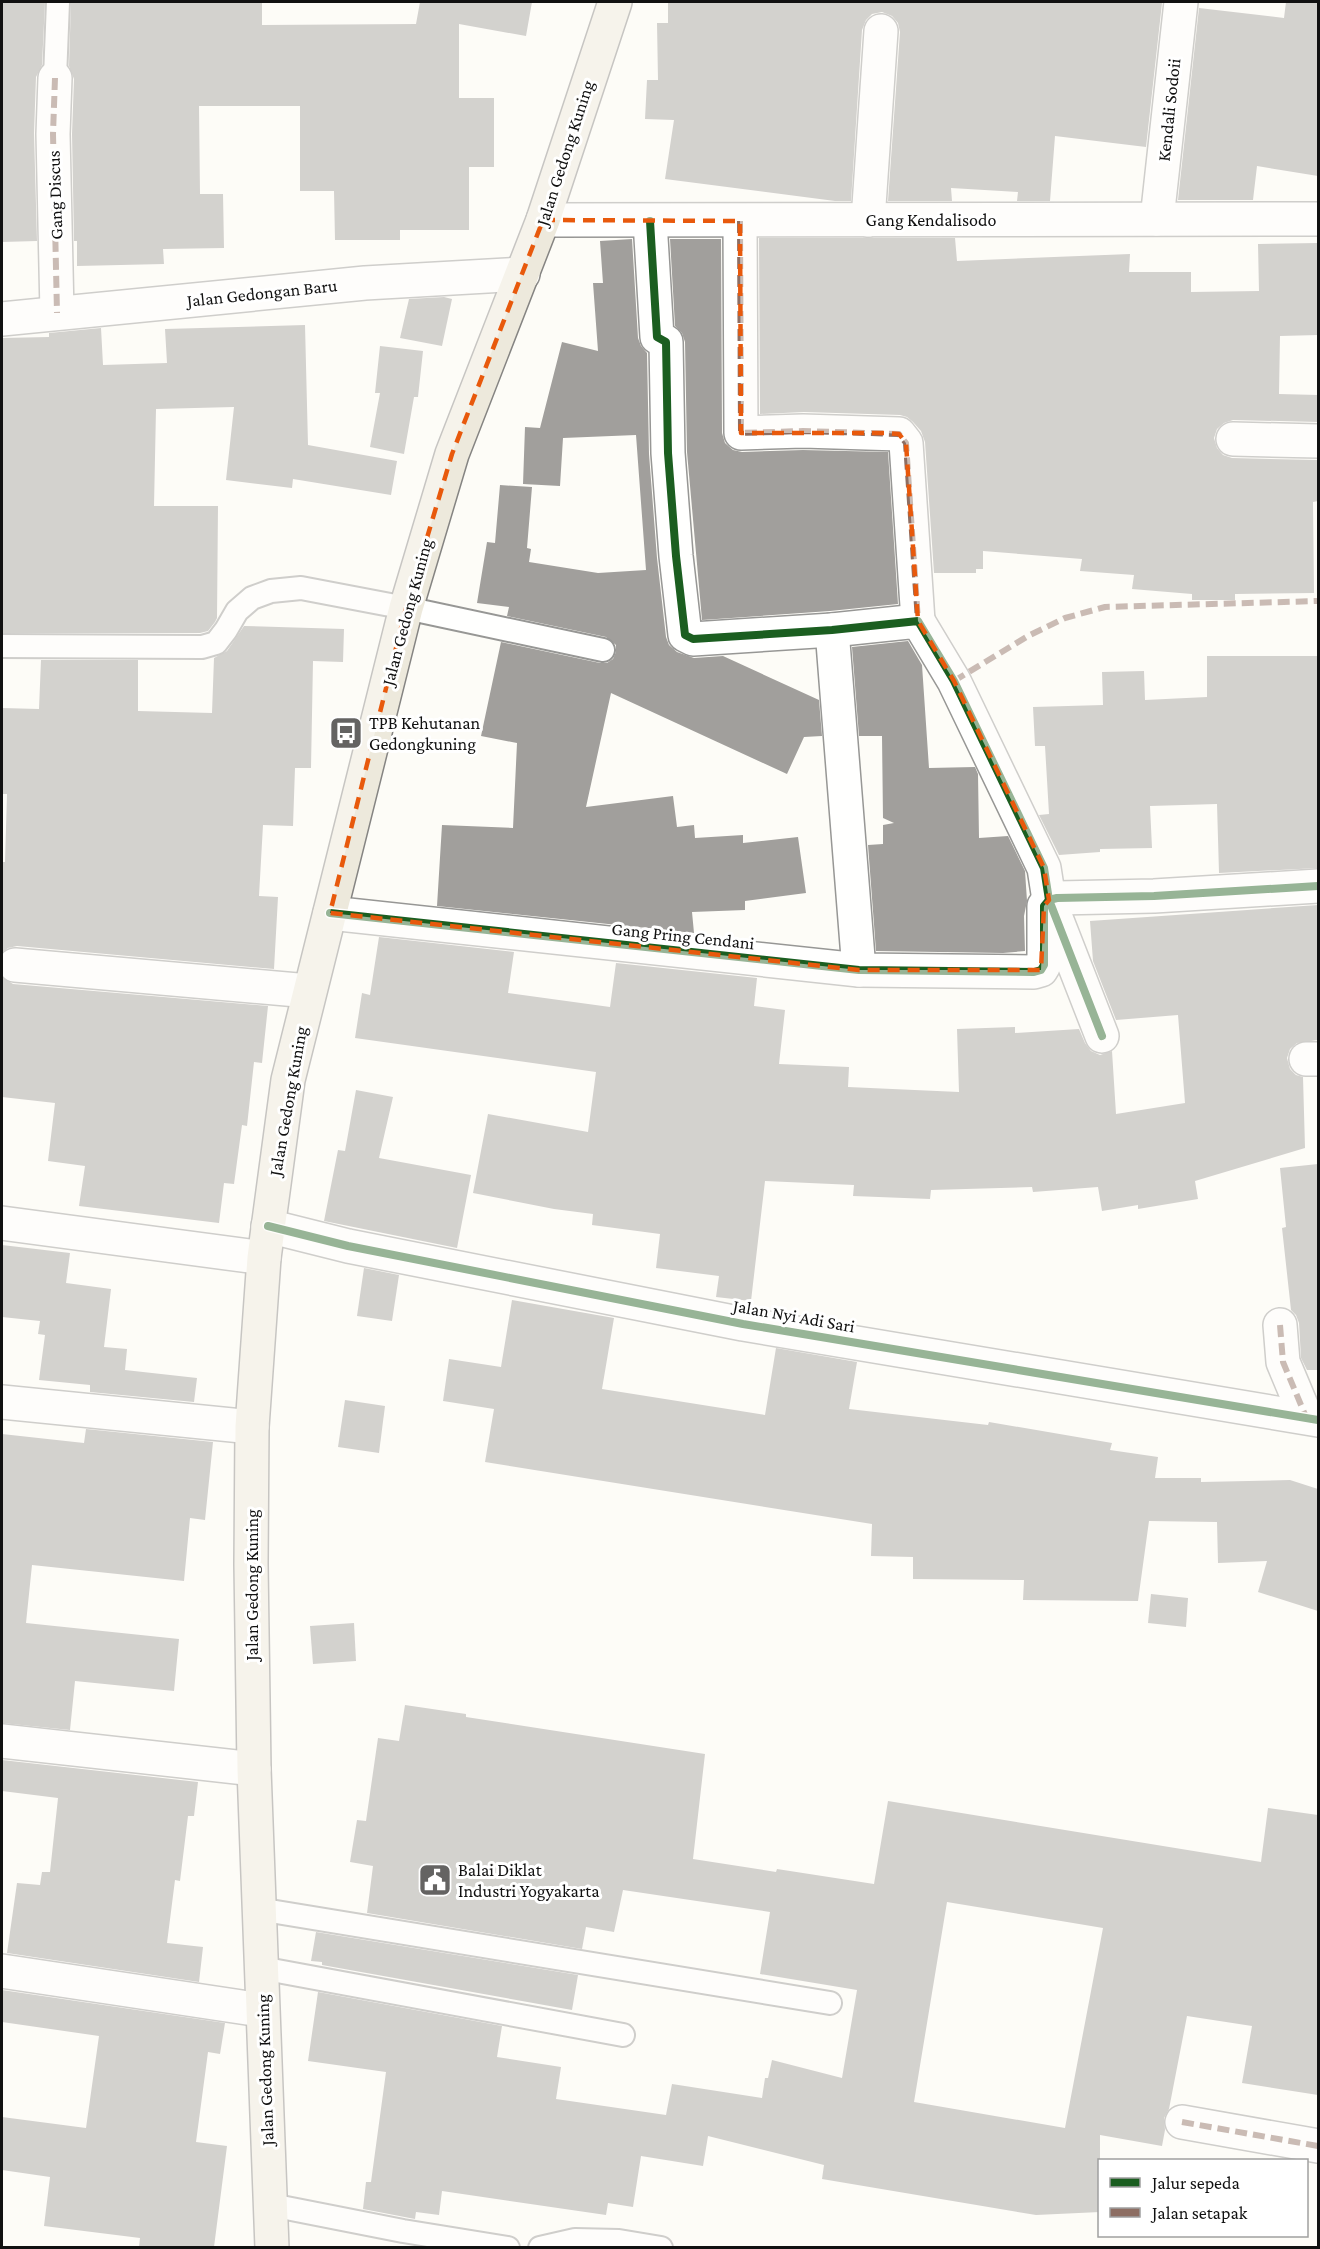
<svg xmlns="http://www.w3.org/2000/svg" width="1320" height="2249" font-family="'Crimson Pro',serif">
<rect width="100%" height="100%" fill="#fdfcf7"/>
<!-- building -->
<g fill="#a19f9c" fill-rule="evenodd">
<polygon points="2,2 45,2 42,65 36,77 34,133 37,241 2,242"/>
<polygon points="71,2 262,2 262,25 416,24 420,2 532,2 526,36 459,24 459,98 494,98 494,167 469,167 469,230 400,230 400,240 335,240 334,191 300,191 300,106 199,106 200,194 223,194 224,248 163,249 164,264 77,266 77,241 74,241 72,134 74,79 69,66"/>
<polygon points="668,2 1147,2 1162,3 1146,147 1055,136 1050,201 1017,201 1018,192 951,188 952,201 888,201 900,32 898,23 892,16 882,12 872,14 866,20 862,30 851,201 835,201 665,179 674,120 645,119 647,80 658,80 657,23 668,23"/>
<polygon points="1286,2 1318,2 1318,176 1257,166 1253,200 1178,200 1199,8 1284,18"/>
<polygon points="759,238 955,238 957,261 1130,254 1129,272 1191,272 1191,292 1259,291 1258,244 1318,243 1318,335 1280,336 1279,394 1318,395 1318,422 1233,420 1224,423 1217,429 1214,438 1217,448 1223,455 1232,458 1318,460 1318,501 1313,502 1314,593 1235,594 1235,600 1192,600 1192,594 1132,589 1134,575 1080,571 1082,559 983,551 983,569 976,569 976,573 934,573 925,442 921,431 913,422 907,417 900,415 804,412 760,414"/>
<polygon points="632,239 638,338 641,346 647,353 649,454 657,558 666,637 669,645 677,652 694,658 723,656 819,700 822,736 804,737 787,774 611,693 586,807 673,796 677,827 694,825 695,838 743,835 743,843 798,837 806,893 745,901 745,910 692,912 694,933 437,906 442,825 513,828 517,743 481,736 501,642 600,663 607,663 613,659 616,652 616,645 606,637 507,616 509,607 477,603 487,542 495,543 500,485 532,487 527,548 531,549 529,562 598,573 646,570 636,435 563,438 560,486 523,484 525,427 540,428 562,342 598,351 593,283 603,283 600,241"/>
<polygon points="670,239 721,239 722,433 725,443 733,450 742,452 803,450 888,452 898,604 830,611 702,620 687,452 685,342 682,333 675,326"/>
<polygon points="444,297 452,299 442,346 400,338 409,299"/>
<polygon points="305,325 308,445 397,461 391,495 293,479 292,488 226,480 234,407 156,409 154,506 218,506 217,618 215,622 208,631 200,633 2,633 2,338 49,337 49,333 101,328 103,365 167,363 165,329"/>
<polygon points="380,346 423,351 418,397 414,397 404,454 370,447 380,393 375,393"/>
<polygon points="244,626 344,629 343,662 313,661 311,768 295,768 293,826 263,825 259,896 278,897 274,969 17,946 8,948 2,953 2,862 5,862 7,794 3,794 2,708 39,709 41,660 138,660 138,711 212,713 214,658 227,651"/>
<polygon points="908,641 922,665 929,768 975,767 978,774 979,838 1008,836 1025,871 1027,901 1024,916 1025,951 1003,953 876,951 868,845 883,844 883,825 894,823 883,818 882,736 859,736 852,647"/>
<polygon points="1207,656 1318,656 1318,868 1219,873 1217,804 1150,806 1152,848 1100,849 1100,852 1059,855 1039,815 1049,814 1045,746 1035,746 1033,707 1103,705 1102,672 1144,671 1145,700 1207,697"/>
<polygon points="1318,905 1318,1040 1297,1043 1290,1049 1287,1058 1290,1069 1296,1075 1303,1077 1305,1148 1195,1181 1198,1199 1138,1209 1138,1205 1102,1211 1098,1187 1033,1192 1032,1187 931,1190 930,1199 853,1196 854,1185 765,1181 751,1301 716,1297 719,1276 656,1268 660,1234 592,1225 593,1214 554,1209 473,1193 488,1114 588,1132 596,1072 355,1038 362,993 370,995 379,937 514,952 508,993 610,1007 616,963 757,978 754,1006 785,1010 779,1064 849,1067 848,1087 959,1092 957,1029 1015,1027 1015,1033 1079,1029 1085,1043 1091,1051 1100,1055 1112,1051 1116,1114 1185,1103 1178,1015 1116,1020 1093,961 1090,921"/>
<polygon points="2,977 13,984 268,1006 262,1063 254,1062 247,1126 242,1125 234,1184 224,1183 219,1223 79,1206 85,1166 48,1161 55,1103 2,1097"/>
<polygon points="356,1090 393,1097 379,1158 471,1175 457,1248 324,1221 338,1150 345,1151"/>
<polygon points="1318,1164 1318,1370 1307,1370 1301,1358 1299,1323 1296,1315 1291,1310 1282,1228 1286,1227 1280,1168"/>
<polygon points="2,1245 70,1253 66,1283 111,1289 104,1347 127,1349 125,1370 197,1378 194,1402 90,1392 90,1385 39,1380 45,1335 38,1334 40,1321 2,1317"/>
<polygon points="364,1268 399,1275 392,1321 357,1316"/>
<polygon points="512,1300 614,1318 602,1389 765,1415 776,1348 857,1362 849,1409 988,1425 989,1422 1112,1443 1110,1450 1158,1457 1155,1478 1201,1478 1201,1482 1290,1480 1318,1489 1318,1611 1258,1592 1267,1561 1218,1563 1217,1522 1149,1521 1138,1601 1023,1600 1024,1580 913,1579 913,1557 871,1556 872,1524 485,1462 494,1409 443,1401 449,1359 501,1367"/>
<polygon points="345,1400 385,1406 379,1453 338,1447"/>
<polygon points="86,1429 213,1442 205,1520 190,1518 184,1581 32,1565 26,1623 179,1639 174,1691 75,1681 70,1730 2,1723 2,1434 84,1443"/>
<polygon points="1151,1594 1188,1598 1186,1627 1148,1623"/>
<polygon points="354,1623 356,1661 313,1664 310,1626"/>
<path d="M405,1705L466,1714V1717L705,1754L693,1859L776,1872L777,1869L874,1884L888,1801L1261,1862L1268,1808L1318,1815V2095L1242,2083L1252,2026L1187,2016L1169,2109L1164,2118L1165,2130L1162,2146L1100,2135V2212L1036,2215L822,2179L824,2165L708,2136L703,2166L641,2156L633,2207L608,2203L606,2215L442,2191L439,2215L416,2212L415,2219L363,2209L366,2182H371L386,2072L308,2061L318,1992L502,2026L497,2057L561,2067L556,2099L666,2115L672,2084L762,2098L765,2078H768L772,2060L842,2078L857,1990L760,1974L770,1912L623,1890L614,1932L586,1927L582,1949L367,1913L373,1866L350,1862L357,1820L366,1821L378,1738L399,1741ZM947,1902L1103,1928L1065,2128L914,2102Z"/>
<polygon points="2,1760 198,1782 194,1816 188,1816 180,1881 175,1880 167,1943 203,1947 199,1982 7,1953 17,1883 40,1885 42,1872 50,1872 58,1798 2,1791"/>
<polygon points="316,1932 578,1975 572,2010 322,1965 322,1962 311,1961"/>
<polygon points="2,1990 225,2023 220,2054 208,2052 196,2142 227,2146 214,2247 139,2247 140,2238 44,2226 50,2177 2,2170 2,2117 86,2128 99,2036 2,2022"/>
</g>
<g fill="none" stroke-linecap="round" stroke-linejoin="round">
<!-- service casing -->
<g stroke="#979795" stroke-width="26">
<g id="service">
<polyline points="55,78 58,2"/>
<polyline points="2,646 202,647 216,643 226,630 237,611 252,598 271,591 301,588 406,608 603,650"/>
<polyline points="258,1909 830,2003"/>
<polyline points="261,1968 623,2035"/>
<polyline points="271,2205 403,2231 508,2248"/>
<polyline points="540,2248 575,2240 619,2241 661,2248"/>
</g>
</g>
<!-- minor casing -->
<g stroke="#979795" stroke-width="36">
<g id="minor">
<polyline points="55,78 53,134 57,313"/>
<polyline points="1157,219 1181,2"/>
<polyline points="543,220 1318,219"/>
<polyline points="868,220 881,31"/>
<polyline points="650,221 657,337 666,342 668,453 676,556 685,635 693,639 832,630 918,621 954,681 1044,868 1049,900 1102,1036"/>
<polyline points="740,221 741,433 803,431 899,434 906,443 918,621"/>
<polyline points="2,319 365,283 523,274"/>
<polyline points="1233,439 1318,441"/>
<polyline points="832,630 859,970"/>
<polyline points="330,913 859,970 1034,972 1041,970 1044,965 1044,906 1049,900 1057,898 1154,896 1318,886"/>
<polyline points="15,965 309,991"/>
<polyline points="1306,1059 1318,1059"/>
<polyline points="2,1223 264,1258"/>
<polyline points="268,1226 348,1246 743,1324 1318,1420"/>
<polyline points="1280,1325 1283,1362 1306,1417"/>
<polyline points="2,1402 252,1427"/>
<polyline points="2,1741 254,1769"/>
<polyline points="2,1971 261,2010"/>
<polyline points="1182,2122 1318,2146"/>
</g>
</g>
<!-- primary casing -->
<g stroke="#858482" stroke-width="36">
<polyline id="primary" points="272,2248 254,1769 251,1564 252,1427 264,1258 288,1080 406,608 452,454 543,220 615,2"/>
</g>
<!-- service -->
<use href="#service" stroke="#fffffe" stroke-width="22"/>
<!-- minor -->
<use href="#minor" stroke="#fffffe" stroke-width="33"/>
<!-- primary -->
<use href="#primary" stroke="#ede9dc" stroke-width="33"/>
<!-- quiet -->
<g stroke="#8d6e63" stroke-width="6" stroke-dasharray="12 6" stroke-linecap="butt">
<polyline points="55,78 53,134 57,313"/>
<polyline points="740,221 741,433 803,431 899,434 906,443 918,621"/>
<polyline points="954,681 1028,636 1065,618 1105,607 1318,601"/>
<polyline points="1280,1325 1283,1362 1306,1417"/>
<polyline points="1182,2122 1318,2146"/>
</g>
<!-- cycleway casing -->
<g stroke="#fff" stroke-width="11">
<g id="cycleway">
<polyline points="650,221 657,337 666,342 668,453 676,556 685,635 693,639 832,630 918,621 954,681 1044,868 1049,900 1102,1036"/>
<polyline points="330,913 859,970 1034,972 1041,970 1044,965 1044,906 1049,900 1057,898 1154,896 1318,886"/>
<polyline points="268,1226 348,1246 743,1324 1318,1420"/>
</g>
</g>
<!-- cycleway -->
<use href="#cycleway" stroke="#1b5e20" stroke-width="8"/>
</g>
<!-- marked area -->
<path d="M0 0H1320V2249H0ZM543,220L740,221L741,433H887L899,434L906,443L918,621L954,681L1044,868L1049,900L1044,906L1041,970H859L330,913L406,608L452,454Z" fill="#fdfcf7" fill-opacity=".55" fill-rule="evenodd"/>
<path fill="none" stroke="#e8590c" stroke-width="4.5" stroke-dasharray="12 8" stroke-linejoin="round" d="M543,220L740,221L741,433H887L899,434L906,443L918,621L954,681L1044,868L1049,900L1044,906L1041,970H859L330,913L406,608L452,454Z"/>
<!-- icons -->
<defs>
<g id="bus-square" transform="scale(1.725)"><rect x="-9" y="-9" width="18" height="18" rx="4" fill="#646362" stroke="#fff"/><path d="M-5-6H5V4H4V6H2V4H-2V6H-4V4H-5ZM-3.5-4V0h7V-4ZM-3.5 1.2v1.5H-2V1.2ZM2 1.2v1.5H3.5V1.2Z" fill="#fff"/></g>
<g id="civic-square" transform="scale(1.725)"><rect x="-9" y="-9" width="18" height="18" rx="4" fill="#646362" stroke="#fff"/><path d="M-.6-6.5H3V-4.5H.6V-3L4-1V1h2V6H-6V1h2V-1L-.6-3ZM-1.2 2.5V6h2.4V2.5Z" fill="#fff"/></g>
</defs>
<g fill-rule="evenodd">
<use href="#bus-square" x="346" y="733"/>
<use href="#civic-square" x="435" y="1880"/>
</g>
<g text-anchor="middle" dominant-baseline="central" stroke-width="6" stroke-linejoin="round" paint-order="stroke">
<!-- street labels -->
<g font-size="18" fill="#111" stroke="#fff">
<text transform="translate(1169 110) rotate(-84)">Kendali Sodoii</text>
<text transform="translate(565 153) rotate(-72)">Jalan Gedong Kuning</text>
<text transform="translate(55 195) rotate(-92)">Gang Discus</text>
<text x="931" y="220">Gang Kendalisodo</text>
<text transform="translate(262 293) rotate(-6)">Jalan Gedongan Baru</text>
<text transform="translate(407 612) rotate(-75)">Jalan Gedong Kuning</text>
<text transform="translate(683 936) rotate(6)">Gang Pring Cendani</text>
<text transform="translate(288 1101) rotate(-80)">Jalan Gedong Kuning</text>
<text transform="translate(794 1316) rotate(10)">Jalan Nyi Adi Sari</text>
<text transform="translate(252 1585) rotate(-90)">Jalan Gedong Kuning</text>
<text transform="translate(265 2070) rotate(-92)">Jalan Gedong Kuning</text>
</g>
<!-- poi labels -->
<g font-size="18" fill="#111" stroke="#fff" text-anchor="start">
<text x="369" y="723">TPB Kehutanan<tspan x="369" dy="21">Gedongkuning</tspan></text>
<text x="458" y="1870">Balai Diklat<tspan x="458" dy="21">Industri Yogyakarta</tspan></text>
</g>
</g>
<!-- border -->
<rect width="1320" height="2249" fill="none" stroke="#111111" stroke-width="6"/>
<!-- legend -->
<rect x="1098" y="2159" width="210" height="78" fill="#ffffff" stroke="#a0a0a0" stroke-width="1.5"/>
<rect x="1110" y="2178" width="30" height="9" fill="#1b5e20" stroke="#a0a0a0" stroke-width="1.5"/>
<text x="1152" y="2189" font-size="18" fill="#111111">Jalur sepeda</text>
<rect x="1110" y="2208" width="30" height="9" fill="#8d6e63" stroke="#a0a0a0" stroke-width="1.5"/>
<text x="1152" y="2219" font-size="18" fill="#111111">Jalan setapak</text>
</svg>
